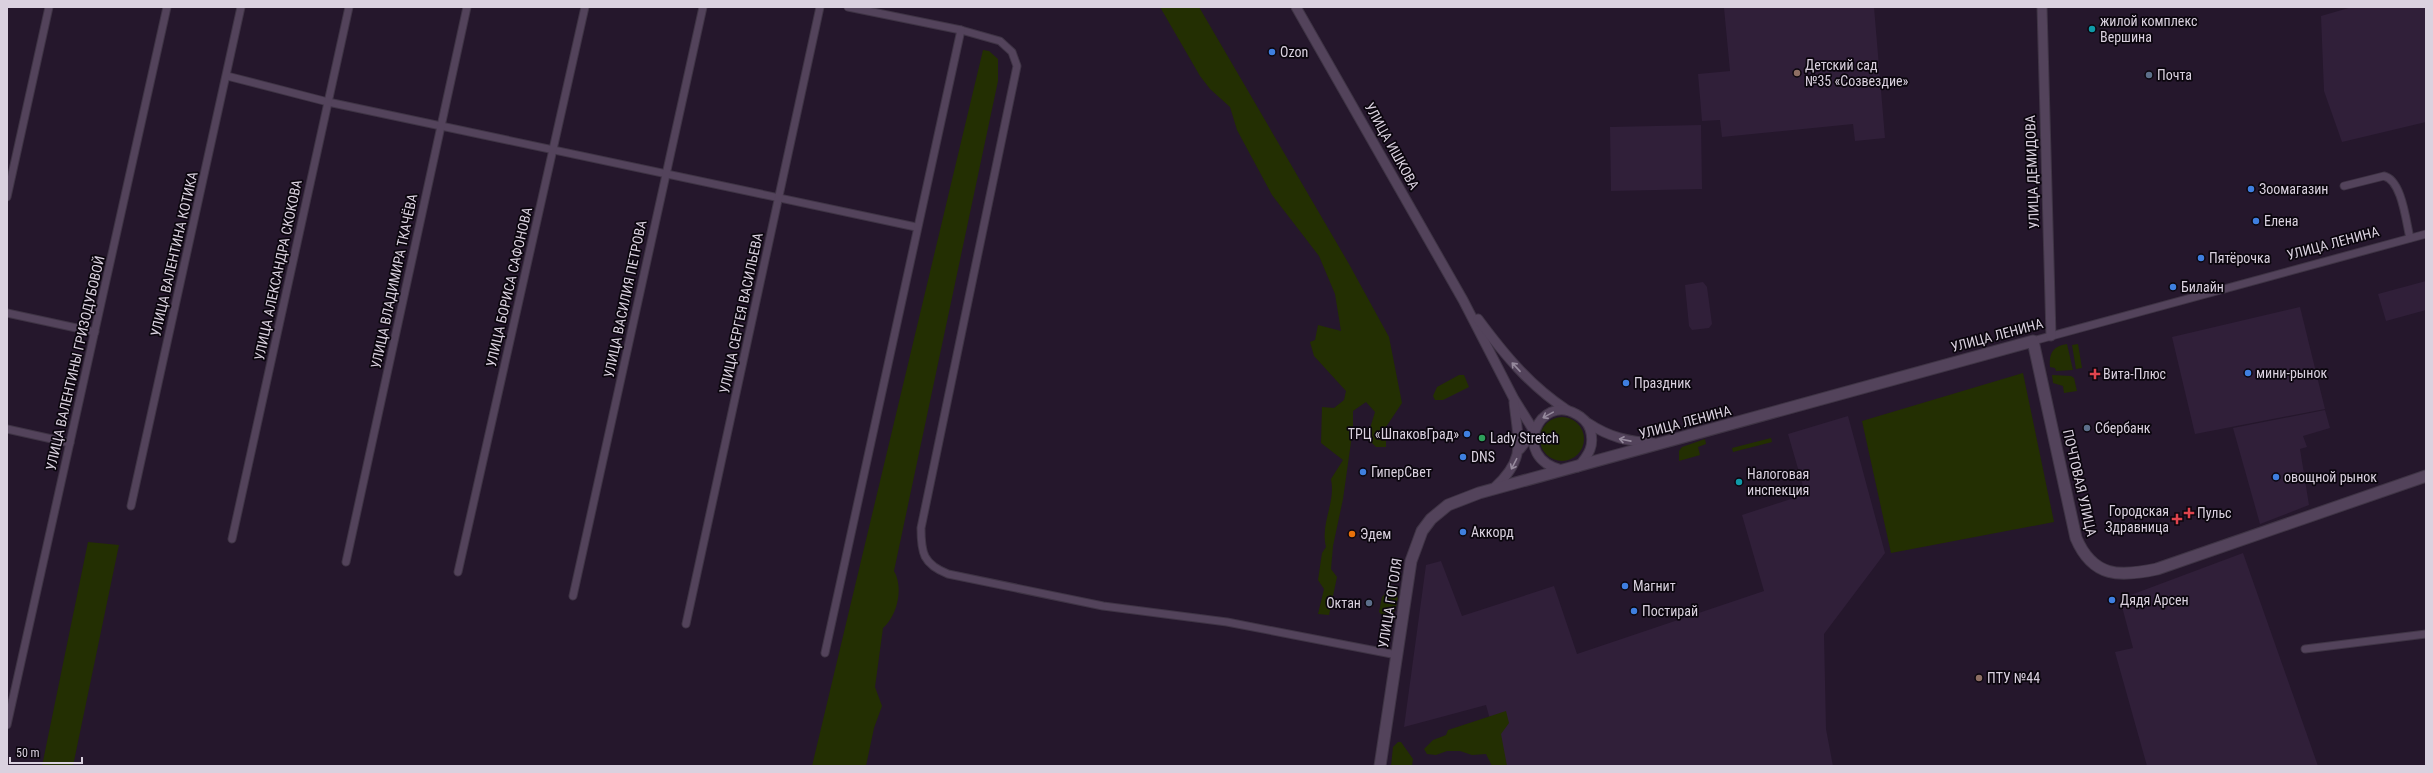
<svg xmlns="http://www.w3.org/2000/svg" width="2433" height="773" font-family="'Roboto Condensed',sans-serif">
<rect width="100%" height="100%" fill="#25172c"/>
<!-- built -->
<g fill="#301f39">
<polygon points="1874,7 1885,138 1855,141 1853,124 1722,137 1720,120 1702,121 1698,74 1730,71 1724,8"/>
<polygon points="2352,7 2426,7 2426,122 2342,142 2324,91 2321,16"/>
<polygon points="1701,125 1702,189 1611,191 1610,127"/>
<polygon points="2426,281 2426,310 2386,321 2378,294"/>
<polygon points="1703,282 1707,287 1712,324 1709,328 1692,330 1689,326 1685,285"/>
<polygon points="2300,307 2325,409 2195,434 2172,337"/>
<polygon points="2325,410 2330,428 2303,436 2307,447 2300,449 2309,505 2260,524 2233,428"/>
<polygon points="1848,416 1885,553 1824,634 1826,729 1833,766 1503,766 1486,705 1404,727 1426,565 1441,561 1462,616 1554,586 1577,654 1764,591 1742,515 1803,495 1803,486 1788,434"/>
<polygon points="2243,553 2318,766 2147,766 2115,652 2133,648 2120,599"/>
</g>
<!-- green -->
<g fill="#232f02">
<path d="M1160,7H1199L1349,264L1389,337L1402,403L1386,427V447H1376L1367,438L1375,412L1366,402L1353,411V428L1343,499L1333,546L1331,569L1337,577L1329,615L1318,614L1324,589L1318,580L1322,553L1326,547C1320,523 1336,503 1331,479L1343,460L1321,443L1322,407L1334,408L1344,400L1346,391L1314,356L1310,342L1315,340L1318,325L1341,331L1335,294L1319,256L1272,195L1237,130L1230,107L1210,89L1200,76Z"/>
<path d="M983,50L989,51L998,59V81L894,571C904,588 897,616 883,628L875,687L882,706L874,728L866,766H812Z"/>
<path d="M2067,344L2073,370L2056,371L2055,368L2050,367C2049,353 2053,346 2067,344Z"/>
<polygon points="2078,344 2082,368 2076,369 2072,345"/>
<polygon points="2023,373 2054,522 1891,553 1862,421"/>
<polygon points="1459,375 1464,375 1469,387 1443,400 1435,400 1433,396 1437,387"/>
<polygon points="2052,375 2071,376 2074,378 2077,391 2064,393 2063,386 2053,383"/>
<circle cx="1562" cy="439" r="22"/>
<polygon points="1771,438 1772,442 1733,452 1732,448"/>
<polygon points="1705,439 1706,444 1698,447 1700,455 1679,461 1679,451 1682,447"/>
<polygon points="88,542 119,545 73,766 42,766"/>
<polygon points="1386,593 1394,593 1398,598 1395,611 1387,616 1383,616 1379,612 1382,597"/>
<polygon points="1506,711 1509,723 1501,734 1507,766 1492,766 1486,754 1472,755 1460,751 1447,751 1436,755 1427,754 1424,749 1433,740 1446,735 1448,730"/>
<polygon points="1398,742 1401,742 1413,759 1412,766 1391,766 1393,747"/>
</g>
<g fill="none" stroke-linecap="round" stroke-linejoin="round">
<!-- minor casing -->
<g stroke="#3f3445" stroke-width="9">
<g id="minor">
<path d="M848,7L961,30L1000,41L1012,52L1017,66L921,528C921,553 923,564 948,574L1103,606L1227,622L1397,655"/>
<polyline points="227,76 328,102 916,227"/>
<path d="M2344,186L2384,176C2402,180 2406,222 2410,238"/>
<polyline points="7,197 49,7"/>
<polyline points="7,313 95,332"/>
<polyline points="2033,341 2426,234"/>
<polyline points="7,429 70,443"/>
<polyline points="131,506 241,7"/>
<polyline points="232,539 349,7"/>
<polyline points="346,562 467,7"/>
<polyline points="458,572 585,7"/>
<polyline points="573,596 703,7"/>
<polyline points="686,624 820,7"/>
<polyline points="2305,649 2426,634"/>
<polyline points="825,653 961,30"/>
<polyline points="7,725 167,7"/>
</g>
</g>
<!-- tertiary casing -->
<g stroke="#3f3445" stroke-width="11">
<g id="tertiary">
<polyline points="1296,7 1463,300 1514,399 1534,431 1520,449"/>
<polyline points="2042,7 2051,336"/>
<path d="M1478,319C1504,354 1530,386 1567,410"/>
<path d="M1588,423C1609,437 1629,442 1654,443"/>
<path d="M1562,470C1509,457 1540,393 1576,414C1582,417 1587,421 1590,429C1595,445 1589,455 1578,467"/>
<path d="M1494,488C1527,458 1518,442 1514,402"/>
</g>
</g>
<!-- secondary casing -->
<g stroke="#3f3445" stroke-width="13">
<path id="secondary" d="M1380,766L1411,561L1422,531L1431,519L1448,505L1479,493L2033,341L2076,538C2093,578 2120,577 2157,569L2426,476"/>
</g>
<!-- minor -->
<use href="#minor" stroke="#53435b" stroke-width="7"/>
<!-- tertiary -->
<use href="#tertiary" stroke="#53435b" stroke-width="9"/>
<!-- secondary -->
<use href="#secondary" stroke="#53435b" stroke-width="11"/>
</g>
<!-- one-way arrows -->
<defs><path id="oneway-shaft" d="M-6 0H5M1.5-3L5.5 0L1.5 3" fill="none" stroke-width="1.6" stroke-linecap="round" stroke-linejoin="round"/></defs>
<g stroke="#968a9d">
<use href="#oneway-shaft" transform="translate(1516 367) rotate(-133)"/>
<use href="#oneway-shaft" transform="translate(1548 415) rotate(151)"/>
<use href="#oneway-shaft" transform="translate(1625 440) rotate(-169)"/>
<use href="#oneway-shaft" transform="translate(1514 464) rotate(117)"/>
</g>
<!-- markers -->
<g fill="#0f9aa8" stroke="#0b060e" stroke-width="1.5">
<circle cx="2092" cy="29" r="4"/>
<circle cx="1739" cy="482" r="4"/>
</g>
<g fill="#3f7fe0" stroke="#0b060e" stroke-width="1.5">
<circle cx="1272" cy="52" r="4"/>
<circle cx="2251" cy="189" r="4"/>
<circle cx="2256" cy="221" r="4"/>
<circle cx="2201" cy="258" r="4"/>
<circle cx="2173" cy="287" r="4"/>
<circle cx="2248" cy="373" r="4"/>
<circle cx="1626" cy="383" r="4"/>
<circle cx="1467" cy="434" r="4"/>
<circle cx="1463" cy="457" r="4"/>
<circle cx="1363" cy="472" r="4"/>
<circle cx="2276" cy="477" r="4"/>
<circle cx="1463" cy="532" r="4"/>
<circle cx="1625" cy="586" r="4"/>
<circle cx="2112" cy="600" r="4"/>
<circle cx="1634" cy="611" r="4"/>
</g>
<g fill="#8d6e63" stroke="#0b060e" stroke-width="1.5">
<circle cx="1797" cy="73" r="4"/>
<circle cx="1979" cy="678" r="4"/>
</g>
<g fill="#5c6f8a" stroke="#0b060e" stroke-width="1.5">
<circle cx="2149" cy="75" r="4"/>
<circle cx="2087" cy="428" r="4"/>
<circle cx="1369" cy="603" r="4"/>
</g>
<g fill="#e0444e" stroke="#0b060e" stroke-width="1.5">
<path d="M2093 368h4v4h4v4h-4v4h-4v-4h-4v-4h4z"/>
<path d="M2187 507h4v4h4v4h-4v4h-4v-4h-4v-4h4z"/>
<path d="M2175 513h4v4h4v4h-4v4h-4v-4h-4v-4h4z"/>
</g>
<circle fill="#2e9e5b" stroke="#0b060e" stroke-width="1.5" cx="1482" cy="438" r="4"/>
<circle fill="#e8710a" stroke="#0b060e" stroke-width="1.5" cx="1352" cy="534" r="4"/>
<g text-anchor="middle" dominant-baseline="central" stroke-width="3.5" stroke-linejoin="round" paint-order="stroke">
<!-- poi labels -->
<g font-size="14" fill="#dad1df" stroke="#0b060e" text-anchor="start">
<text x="2100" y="21">жилой комплекс<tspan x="2100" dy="16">Вершина</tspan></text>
<text x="1280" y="52">Ozon</text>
<text x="1805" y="65">Детский сад<tspan x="1805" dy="16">№35 «Созвездие»</tspan></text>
<text x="2157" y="75">Почта</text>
<text x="2259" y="189">Зоомагазин</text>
<text x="2264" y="221">Елена</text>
<text x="2209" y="258">Пятёрочка</text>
<text x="2181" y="287">Билайн</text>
<text x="2256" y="373">мини-рынок</text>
<text x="2103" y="374">Вита-Плюс</text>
<text x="1634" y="383">Праздник</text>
<text x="2095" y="428">Сбербанк</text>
<text x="1459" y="434" text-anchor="end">ТРЦ «ШпаковГрад»</text>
<text x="1490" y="438">Lady Stretch</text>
<text x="1471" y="457">DNS</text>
<text x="1371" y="472">ГиперСвет</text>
<text x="1747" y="474">Налоговая<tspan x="1747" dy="16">инспекция</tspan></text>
<text x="2284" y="477">овощной рынок</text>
<text x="2169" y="511" text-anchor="end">Городская<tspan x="2169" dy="16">Здравница</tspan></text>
<text x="2197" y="513">Пульс</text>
<text x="1471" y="532">Аккорд</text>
<text x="1360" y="534">Эдем</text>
<text x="1633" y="586">Магнит</text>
<text x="2120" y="600">Дядя Арсен</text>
<text x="1361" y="603" text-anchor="end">Октан</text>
<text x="1642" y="611">Постирай</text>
<text x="1987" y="678">ПТУ №44</text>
</g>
<!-- street labels -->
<g font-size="14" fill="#dad1df" stroke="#0b060e">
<text transform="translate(1392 146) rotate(61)">УЛИЦА ИШКОВА</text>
<text transform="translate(2032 172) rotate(-92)">УЛИЦА ДЕМИДОВА</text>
<text transform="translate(2333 243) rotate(-15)">УЛИЦА ЛЕНИНА</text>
<text transform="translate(174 254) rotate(-77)">УЛИЦА ВАЛЕНТИНА КОТИКА</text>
<text transform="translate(278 270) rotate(-78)">УЛИЦА АЛЕКСАНДРА СКОКОВА</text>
<text transform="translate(394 281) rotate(-78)">УЛИЦА ВЛАДИМИРА ТКАЧЁВА</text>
<text transform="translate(509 287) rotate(-77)">УЛИЦА БОРИСА САФОНОВА</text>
<text transform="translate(625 299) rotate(-78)">УЛИЦА ВАСИЛИЯ ПЕТРОВА</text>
<text transform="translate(741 313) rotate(-78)">УЛИЦА СЕРГЕЯ ВАСИЛЬЕВА</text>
<text transform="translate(1997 335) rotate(-15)">УЛИЦА ЛЕНИНА</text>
<text transform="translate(75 363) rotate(-77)">УЛИЦА ВАЛЕНТИНЫ ГРИЗОДУБОВОЙ</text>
<text transform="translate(1685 422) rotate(-15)">УЛИЦА ЛЕНИНА</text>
<text transform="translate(2080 483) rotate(77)">ПОЧТОВАЯ УЛИЦА</text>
<text transform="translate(1390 603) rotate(-81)">УЛИЦА ГОГОЛЯ</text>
</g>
</g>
<!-- border -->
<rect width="2433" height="773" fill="none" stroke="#dad1df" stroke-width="16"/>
<!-- scale -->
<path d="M10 757v6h72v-6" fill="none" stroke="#dad1df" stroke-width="2"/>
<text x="16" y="757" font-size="12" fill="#dad1df" stroke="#0b060e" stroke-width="3" paint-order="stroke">50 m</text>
</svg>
